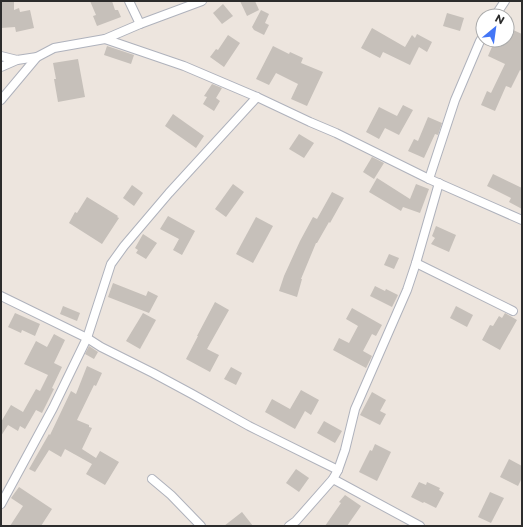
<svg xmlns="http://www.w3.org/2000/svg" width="523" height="527" font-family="Montserrat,sans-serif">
<rect width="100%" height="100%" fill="#ede5de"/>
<!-- building -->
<g fill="#c6c0ba">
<polygon points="1,1 14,1 14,10 19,8 20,12 30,10 34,28 16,32 15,27 1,28"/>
<polygon points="90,1 112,1 115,10 118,10 121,17 97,26 93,16 96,15"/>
<polygon points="240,1 255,1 259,10 247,16"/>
<polygon points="223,4 233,16 222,24 213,13"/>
<polygon points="261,10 269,14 265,23 269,25 264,35 254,30 252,27"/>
<polygon points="447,13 464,18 460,31 443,26"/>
<polygon points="372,28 405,47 412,35 415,38 417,34 432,42 427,52 419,47 410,65 383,52 380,58 361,48"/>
<polygon points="511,29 522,34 522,71 520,70 511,88 506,86 495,111 481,105 487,91 491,93 505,64 488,56 495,40 507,40 507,31 510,32"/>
<polygon points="228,35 240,43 224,67 210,57 216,49 218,50"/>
<polygon points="107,46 134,55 131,64 104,55"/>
<polygon points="273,46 289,54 290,52 303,58 301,63 323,72 307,106 291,99 298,84 276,73 269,85 256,79"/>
<polygon points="78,59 85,97 58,102 54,79 56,79 53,63"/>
<polygon points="212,84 222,88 216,98 220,101 214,111 203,104 207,97 204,96"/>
<polygon points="403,105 413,110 399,135 385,128 379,139 366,132 379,107 397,116"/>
<polygon points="173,114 204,136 196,148 165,126"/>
<polygon points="428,117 442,123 438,135 435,134 424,158 408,151 414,139 418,141"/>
<polygon points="299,134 314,143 304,158 289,149"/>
<polygon points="372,157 384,163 374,179 363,172"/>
<polygon points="493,174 522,188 522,209 509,202 511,198 487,186"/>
<polygon points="377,178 410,199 416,184 429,189 420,213 403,207 401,211 369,192"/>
<polygon points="233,184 244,192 226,217 215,209"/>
<polygon points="132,185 143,193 134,206 123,198"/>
<polygon points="332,192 344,198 330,223 329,222 317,243 316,243 301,279 302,279 297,297 279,291 284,276 300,241 313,217 317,219"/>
<polygon points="87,197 118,216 117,217 119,218 102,244 69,223 75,212 77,213"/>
<polygon points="168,216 195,231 182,255 173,250 179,239 160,229"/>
<polygon points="256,217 273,226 253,263 236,254"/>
<polygon points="436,226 456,235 449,252 431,244 435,238 432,236"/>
<polygon points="143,234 157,243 146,259 136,253 138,250 135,248"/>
<polygon points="389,254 399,258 394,269 384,265"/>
<polygon points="113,283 146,296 148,291 158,296 149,313 108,297"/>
<polygon points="375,286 385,291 386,289 398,295 392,307 370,296"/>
<polygon points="215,302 229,310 207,349 219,355 210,372 186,359 198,336 197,336"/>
<polygon points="63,306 80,313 77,321 60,314"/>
<polygon points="456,306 473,315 467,327 450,318"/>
<polygon points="352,308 382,325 376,336 372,334 363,351 372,356 366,368 333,350 339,338 349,343 358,326 346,319"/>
<polygon points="15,313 40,324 35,336 22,330 21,333 8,327"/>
<polygon points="143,313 156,320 140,349 126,341"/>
<polygon points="505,313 517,320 500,350 482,340 490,325 493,326 499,316 502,318"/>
<polygon points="54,334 65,340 54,363 62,367 52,388 54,389 42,413 36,410 25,429 20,426 18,431 8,425 1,436 1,422 11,405 23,412 36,389 40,391 48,375 24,364 36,341 47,347"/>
<polygon points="89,346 98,352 94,359 85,354"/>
<polygon points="87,366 102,373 96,386 94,385 77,420 89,425 89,427 92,428 82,449 96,458 100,451 119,462 105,485 86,474 92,464 65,449 61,457 49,450 35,472 29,469 49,434 50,435 71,391 76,394"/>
<polygon points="231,367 242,373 236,385 224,379"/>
<polygon points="301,390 319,400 311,415 305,411 295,429 265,412 272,399 290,409"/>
<polygon points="372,392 386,400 380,411 386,414 380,425 360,415"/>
<polygon points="324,421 342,431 335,443 317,433"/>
<polygon points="375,444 391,452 377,481 359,472 370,450 372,451"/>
<polygon points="509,459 522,466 522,478 518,486 500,477"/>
<polygon points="296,469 309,478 299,492 286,483"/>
<polygon points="419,482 426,485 427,482 440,488 439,490 444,493 436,508 424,502 423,503 411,497"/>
<polygon points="19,487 52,509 41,526 10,526 23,506 11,498"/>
<polygon points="490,492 504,498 491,523 478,517"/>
<polygon points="345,495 361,506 347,526 325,526 341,503 339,502"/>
<polygon points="242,512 253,526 224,526"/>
</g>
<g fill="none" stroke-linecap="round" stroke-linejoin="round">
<!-- minor casing -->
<g stroke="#afb2bc" stroke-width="10">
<g id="minor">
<polyline points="129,1 140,24"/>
<polyline points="495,16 505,1"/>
<polyline points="105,39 184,66 257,97 310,122 336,133 429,179 522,220"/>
<polyline points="1,56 17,60 37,57 54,48 105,39 140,24 202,1"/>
<polyline points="1,67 17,60"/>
<polyline points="1,100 37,57"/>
<polyline points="429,179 455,100 480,41 483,36"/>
<polyline points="416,263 513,311"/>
<polyline points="1,296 87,338 101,347 153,373 192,394 249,426 338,470"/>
<polyline points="152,479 171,495 201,526"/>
<polyline points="333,479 420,526"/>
<polyline points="1,504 53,408 87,338 111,264 124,246 169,193 257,97"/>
<polyline points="289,526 296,521 333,479 338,470 345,450 355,409 407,290 416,263 439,183"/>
</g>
</g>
<!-- minor -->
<use href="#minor" stroke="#fff" stroke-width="8"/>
</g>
<!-- border -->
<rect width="523" height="527" fill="none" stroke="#2c2c2c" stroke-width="4"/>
<!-- north arrow -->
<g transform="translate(495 28) rotate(29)"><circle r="19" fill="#ffffff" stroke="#ababab"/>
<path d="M0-3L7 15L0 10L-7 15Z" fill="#4376f6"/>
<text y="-6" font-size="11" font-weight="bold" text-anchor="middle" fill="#2c2c2c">N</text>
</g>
</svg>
